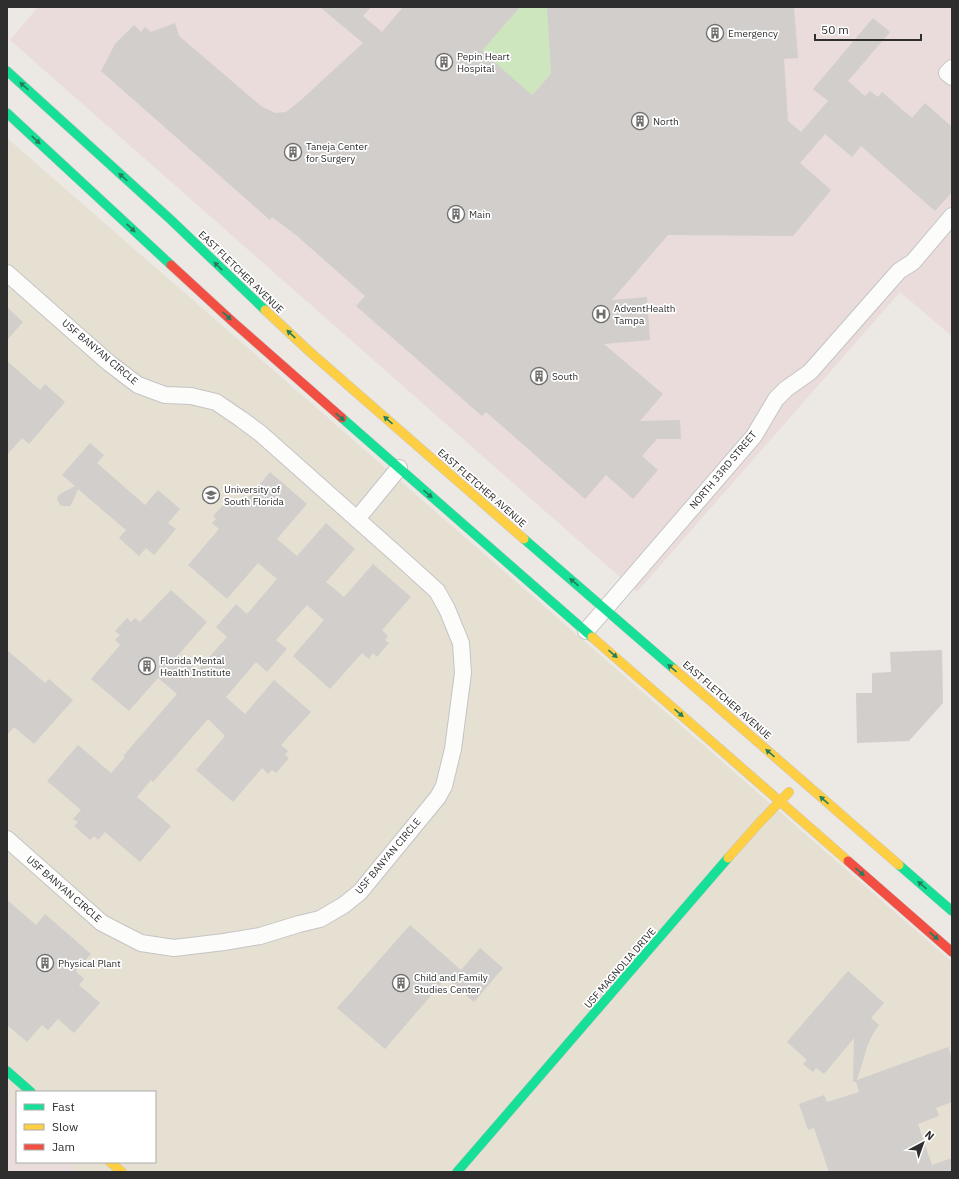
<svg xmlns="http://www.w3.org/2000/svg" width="959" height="1179" font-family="'IBM Plex Sans',sans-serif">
<rect width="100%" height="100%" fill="#ece8e4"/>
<!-- education -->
<path fill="#e6e0d3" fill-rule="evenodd" d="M7,138L952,962V1172H7ZM17,1092H155V1162H17Z"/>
<!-- medical -->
<g fill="#e9dcdb">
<polygon points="38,7 952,7 952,336 900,292 637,592 10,40"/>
<polygon points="7,1099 17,1108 17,1162 67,1162 78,1172 7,1172"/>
</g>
<!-- green -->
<polygon fill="#cee6be" points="520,7 529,7 532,9 533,7 557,7 548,19 551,74 532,95 452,86"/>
<!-- building -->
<g fill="#d1cecb">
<polygon points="320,7 371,7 363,16 382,32 403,7 520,7 482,51 532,95 551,74 547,7 794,7 798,58 784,59 788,121 801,132 828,101 813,89 873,18 890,32 848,81 865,96 870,91 878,97 882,92 912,118 925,103 952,127 952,192 935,211 861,146 852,157 825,134 800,163 831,190 793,236 668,235 612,300 647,297 650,340 604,344 663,394 640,421 680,420 681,439 657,439 642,456 658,470 633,499 606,475 585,499 486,412 482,416 356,306 365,296 296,235 272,217 270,220 101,71 115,44 134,25 141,32 145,27 151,32 175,23 179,36 261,106 275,113 286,112 301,100 363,43"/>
<polygon points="7,307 23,322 7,340"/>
<polygon points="7,361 40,390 45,384 65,402 29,444 22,438 7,455"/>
<polygon points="90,443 104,455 97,463 145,505 158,490 180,509 168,523 176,529 154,555 146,548 139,556 119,538 126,530 78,489 72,503 70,506 63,506 60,505 58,501 57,498 60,494 75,486 62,475"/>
<polygon points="270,472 307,504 277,539 297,556 326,523 355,549 326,582 344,597 373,564 411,597 382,630 388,636 385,640 389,643 377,657 373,653 369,659 362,653 330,689 293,656 324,620 307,605 276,640 287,649 267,672 256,662 226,697 245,714 274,680 311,712 281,745 288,751 285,755 289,758 276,773 272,770 268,774 262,768 233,802 196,770 225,736 208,719 153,782 151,780 137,797 171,826 140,862 105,832 98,840 94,836 90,840 74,826 78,822 73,819 81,810 47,781 78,745 111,773 125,757 123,756 177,694 158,678 129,711 91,679 120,645 115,640 120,635 115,631 127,618 131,622 135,618 140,622 171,590 207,622 179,654 198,670 227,637 216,627 236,604 247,614 277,579 258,563 227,599 188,565 219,529 212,523 216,519 213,516 226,502 229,504 232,500 240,507"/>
<polygon points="7,650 45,683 49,679 73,700 34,744 14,727 7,735"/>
<polygon points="942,650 943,703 909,741 857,743 856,693 872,693 872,673 891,672 890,652"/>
<polygon points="7,900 36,925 45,914 91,954 76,971 84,979 79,985 100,1003 74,1033 58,1019 48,1030 42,1025 27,1042 7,1025"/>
<polygon points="410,925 461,970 480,948 503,968 474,1002 446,978 385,1049 337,1008"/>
<polygon points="848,971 884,1003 871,1018 879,1025 873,1034 868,1044 857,1080 948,1047 952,1059 952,1102 936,1108 939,1116 918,1124 932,1165 952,1158 952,1172 829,1172 814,1128 808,1130 799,1104 824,1095 827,1102 859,1092 856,1082 853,1082 854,1038 824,1074 816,1068 813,1072 803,1064 807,1060 787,1042"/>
</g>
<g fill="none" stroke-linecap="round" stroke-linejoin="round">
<!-- street casing -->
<g stroke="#c5c4c5" stroke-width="18">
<g id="street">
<polyline points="952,68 947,73 952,77"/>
<polyline points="7,273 109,363 138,385 165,395 191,396 216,402 241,419 260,433 404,561 437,591 447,609 461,643 463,673 453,749 444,786 438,797 360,892 344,905 320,919 299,924 260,936 224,942 174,948 141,943 102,923 7,839"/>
<polyline points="357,519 399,468"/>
<polyline points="586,631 754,436 776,399 786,389 810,372 899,271 913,262 952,216"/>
</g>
</g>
<!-- fast casing -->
<g stroke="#c5c4c5" stroke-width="10">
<g id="fast">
<polyline points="7,71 170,219 265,310"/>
<polyline points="7,113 171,265"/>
<polyline points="342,418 592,637"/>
<polyline points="524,539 674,669"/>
<polyline points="899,865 952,911"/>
<polyline points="7,1071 31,1092"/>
<polyline points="457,1172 728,858"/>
</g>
</g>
<!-- slow casing -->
<g stroke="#c5c4c5" stroke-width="10">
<g id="slow">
<polyline points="265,310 310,352 524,539"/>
<polyline points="592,637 848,861"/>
<polyline points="674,669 899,865"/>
<polyline points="728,858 760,822 789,792"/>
<polyline points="110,1162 122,1172"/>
</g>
</g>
<!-- jam casing -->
<g stroke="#c5c4c5" stroke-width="10">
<g id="jam">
<polyline points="171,265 233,322 342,418"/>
<polyline points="848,861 952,952"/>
</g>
</g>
<!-- street -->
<use href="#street" stroke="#fcfcfb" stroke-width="16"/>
<!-- fast -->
<use href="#fast" stroke="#16e098" stroke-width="9"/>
<!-- slow -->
<use href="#slow" stroke="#ffcf43" stroke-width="9"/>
<!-- jam -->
<use href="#jam" stroke="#f24e42" stroke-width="9"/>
</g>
<!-- one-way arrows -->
<defs><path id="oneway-solid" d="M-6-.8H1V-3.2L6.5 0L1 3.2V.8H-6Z"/></defs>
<g fill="#237e5e">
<use href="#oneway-solid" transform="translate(24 86) rotate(-138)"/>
<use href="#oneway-solid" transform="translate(36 140) rotate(43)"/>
<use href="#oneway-solid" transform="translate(123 177) rotate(-138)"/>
<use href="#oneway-solid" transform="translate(131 228) rotate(43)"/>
<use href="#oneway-solid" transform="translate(218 266) rotate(-136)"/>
<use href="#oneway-solid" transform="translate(227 316) rotate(43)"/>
<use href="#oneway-solid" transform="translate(291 334) rotate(-137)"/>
<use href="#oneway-solid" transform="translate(340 417) rotate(41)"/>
<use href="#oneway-solid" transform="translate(388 420) rotate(-139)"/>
<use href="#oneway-solid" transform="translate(428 494) rotate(41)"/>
<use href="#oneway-solid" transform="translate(574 582) rotate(-139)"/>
<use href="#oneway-solid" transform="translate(613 654) rotate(41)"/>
<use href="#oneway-solid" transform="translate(672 668) rotate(-139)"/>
<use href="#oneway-solid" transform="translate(679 713) rotate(41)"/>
<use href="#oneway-solid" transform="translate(770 753) rotate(-139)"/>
<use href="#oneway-solid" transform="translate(824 800) rotate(-139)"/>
<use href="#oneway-solid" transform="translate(860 872) rotate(41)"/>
<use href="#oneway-solid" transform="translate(922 885) rotate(-139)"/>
<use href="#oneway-solid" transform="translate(934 936) rotate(41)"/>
</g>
<!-- icons -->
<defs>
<g id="building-ring" transform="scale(0.9)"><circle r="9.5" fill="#fff" stroke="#706f6e" stroke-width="1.5"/><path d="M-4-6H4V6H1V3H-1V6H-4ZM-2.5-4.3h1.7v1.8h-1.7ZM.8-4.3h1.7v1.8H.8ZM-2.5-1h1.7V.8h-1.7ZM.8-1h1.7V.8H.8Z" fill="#706f6e"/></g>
<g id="hospital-ring" transform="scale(0.9)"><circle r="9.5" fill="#fff" stroke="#706f6e" stroke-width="1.5"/><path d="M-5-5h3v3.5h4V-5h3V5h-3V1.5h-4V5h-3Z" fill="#706f6e"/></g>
<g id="university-ring" transform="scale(0.9)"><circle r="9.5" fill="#fff" stroke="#706f6e" stroke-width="1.5"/><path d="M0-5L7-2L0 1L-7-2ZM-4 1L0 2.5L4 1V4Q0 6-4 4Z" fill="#706f6e"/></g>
</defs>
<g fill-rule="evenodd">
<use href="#building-ring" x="715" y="33"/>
<use href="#building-ring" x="444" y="62"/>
<use href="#building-ring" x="640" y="121"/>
<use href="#building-ring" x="293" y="152"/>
<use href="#building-ring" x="456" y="214"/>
<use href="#hospital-ring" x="601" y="314"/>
<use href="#building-ring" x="539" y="376"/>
<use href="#university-ring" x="211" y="495"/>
<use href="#building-ring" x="147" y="666"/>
<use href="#building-ring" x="45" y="963"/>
<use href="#building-ring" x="401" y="983"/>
</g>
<g text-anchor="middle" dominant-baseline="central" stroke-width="3.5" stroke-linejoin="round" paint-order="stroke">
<!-- poi labels -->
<g font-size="10" fill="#2e2e2e" stroke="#fff" text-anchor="start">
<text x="728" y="33">Emergency</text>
<text x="457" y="56">Pepin Heart<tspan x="457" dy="12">Hospital</tspan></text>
<text x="653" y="121">North</text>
<text x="306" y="146">Taneja Center<tspan x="306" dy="12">for Surgery</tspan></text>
<text x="469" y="214">Main</text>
<text x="614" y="308">AdventHealth<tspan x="614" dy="12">Tampa</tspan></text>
<text x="552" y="376">South</text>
<text x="224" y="489">University of<tspan x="224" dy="12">South Florida</tspan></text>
<text x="160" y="660">Florida Mental<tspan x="160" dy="12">Health Institute</tspan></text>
<text x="58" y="963">Physical Plant</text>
<text x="414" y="977">Child and Family<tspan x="414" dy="12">Studies Center</tspan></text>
</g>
<!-- street labels -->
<g font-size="10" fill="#2e2e2e" stroke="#fff">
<text transform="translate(241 272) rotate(44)">EAST FLETCHER AVENUE</text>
<text transform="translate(100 352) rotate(40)">USF BANYAN CIRCLE</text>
<text transform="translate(723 470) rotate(-50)">NORTH 33RD STREET</text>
<text transform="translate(482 488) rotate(41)">EAST FLETCHER AVENUE</text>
<text transform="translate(727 700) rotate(41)">EAST FLETCHER AVENUE</text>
<text transform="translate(388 856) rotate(-50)">USF BANYAN CIRCLE</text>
<text transform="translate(64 889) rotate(41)">USF BANYAN CIRCLE</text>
<text transform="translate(620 968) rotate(-49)">USF MAGNOLIA DRIVE</text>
</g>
</g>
<!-- border -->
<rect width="959" height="1179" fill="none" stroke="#2e2e2e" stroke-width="16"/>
<!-- legend -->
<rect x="16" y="1091" width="140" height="72" fill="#ffffff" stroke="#ababab"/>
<rect x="24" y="1104" width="20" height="6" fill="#16e098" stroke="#ababab"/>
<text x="52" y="1111" font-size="12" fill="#2e2e2e">Fast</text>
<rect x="24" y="1124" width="20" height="6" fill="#ffcf43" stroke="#ababab"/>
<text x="52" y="1131" font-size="12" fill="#2e2e2e">Slow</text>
<rect x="24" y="1144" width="20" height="6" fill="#f24e42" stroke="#ababab"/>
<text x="52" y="1151" font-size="12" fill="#2e2e2e">Jam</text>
<!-- north arrow -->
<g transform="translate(923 1143) rotate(41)" stroke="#ffffff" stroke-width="3" paint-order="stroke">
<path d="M0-3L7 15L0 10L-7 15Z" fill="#2e2e2e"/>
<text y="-6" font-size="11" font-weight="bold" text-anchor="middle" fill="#2e2e2e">N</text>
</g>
<!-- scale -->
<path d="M815 34v6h106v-6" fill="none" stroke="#2e2e2e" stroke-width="2"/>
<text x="821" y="34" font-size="12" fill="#2e2e2e" stroke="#ffffff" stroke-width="3" paint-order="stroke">50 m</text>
</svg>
